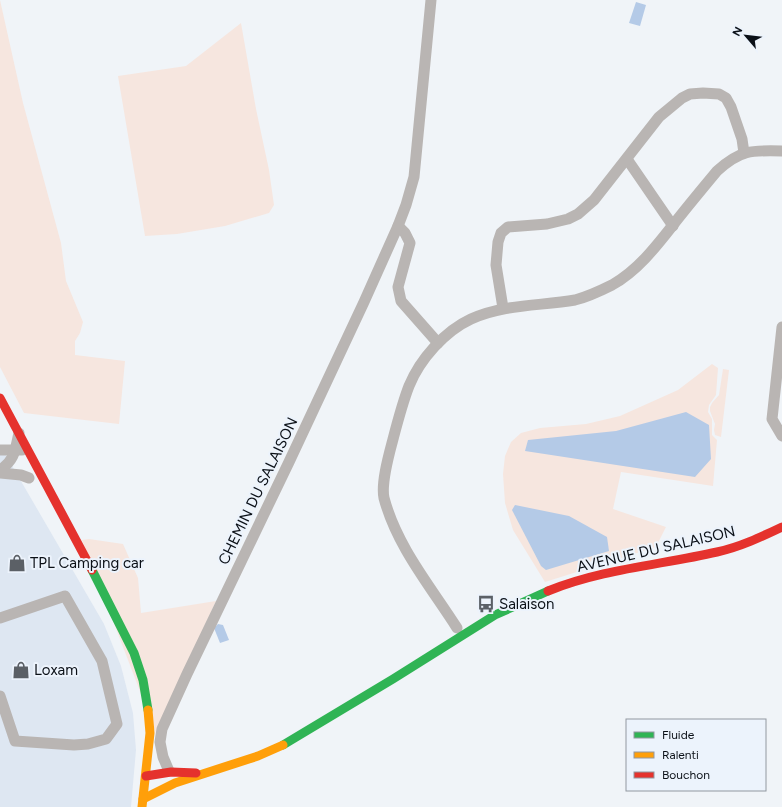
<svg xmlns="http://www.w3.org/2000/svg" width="782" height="807" font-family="Figtree,sans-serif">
<rect width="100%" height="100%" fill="#f0f4f8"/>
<!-- built -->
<polygon fill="#dee7f2" points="0,445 104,624 121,666 133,713 136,750 131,807 0,807"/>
<!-- green -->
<g fill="#f6e6df">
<polygon points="0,0 23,103 61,243 66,281 83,322 80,333 75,341 75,355 125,361 119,424 24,413 0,367"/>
<polygon points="241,23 256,109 269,170 274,205 269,213 225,226 177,234 145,236 118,76 186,66"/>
<polygon points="712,364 718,368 716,395 709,405 708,412 712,419 712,435 717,440 713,486 621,472 613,509 666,527 656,547 545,582 513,530 505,503 503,474 505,456 511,442 521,433 540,428 586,424 620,416 678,390"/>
<polygon points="723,369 729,370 721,437 715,435 714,430 715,424 710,411 710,407 712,403 719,395"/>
<polygon points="89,539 123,544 138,578 141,613 216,601 156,733 82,540"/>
</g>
<!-- water -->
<g fill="#b4cae7">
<polygon points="636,2 646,5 640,26 629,23"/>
<polygon points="686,412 709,425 711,459 695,477 525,451 528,440 616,431"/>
<polygon points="515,505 569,516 607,537 609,551 546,570 541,566 512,510"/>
<polygon points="218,624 223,625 229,640 220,643 214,628"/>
</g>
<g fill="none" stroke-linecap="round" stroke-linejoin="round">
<!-- street -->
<g stroke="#b9b5b3" stroke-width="11">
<polyline points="627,159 673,226"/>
<polyline points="398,226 405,233 410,243 398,287 401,301 438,343"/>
<polyline points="503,308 496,265 498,242 501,233 508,227 547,224 568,219 578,214 594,200 659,117 682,98 690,94 703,93 719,94 726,98 731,107 742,139 744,153"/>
<polyline points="782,327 772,419 782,436"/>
<polyline points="0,450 22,450"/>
<path d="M0,470C15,460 15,450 19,433"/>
<polyline points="0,473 21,475 29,478"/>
<polyline points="0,618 65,596 102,661 117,724 106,739 88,744 74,745 15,741 0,696"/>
<path d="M457,628C431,587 397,547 384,498C381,484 388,458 392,443C397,424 402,404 409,386C420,359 445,331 471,319C504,304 540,306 575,300C587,297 600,291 612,285C637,271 655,248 673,225C687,207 702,189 717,171C740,150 751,150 782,151"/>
<polyline points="169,771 163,757 160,742 162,729 187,674 289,462 364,302 398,226 406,205 414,177 431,0"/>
</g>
<!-- fast -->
<g stroke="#30b455" stroke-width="9">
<polyline points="92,570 134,653 143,680 148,710"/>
<polyline points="283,745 393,679 495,615 548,591"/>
</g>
<!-- slow -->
<g stroke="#ff9f0a" stroke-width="9">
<polyline points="143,799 175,783 258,756 283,745"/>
<polyline points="142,807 150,733 148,710"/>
</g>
<!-- jam -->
<g stroke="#e5322d" stroke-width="9">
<polyline points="0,398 92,570"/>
<path d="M548,591C602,569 660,565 717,552C740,547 761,537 782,527"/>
<polyline points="146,776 171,772 196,773"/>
</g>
</g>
<!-- icons -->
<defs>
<g id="shop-bare" transform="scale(1.38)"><path d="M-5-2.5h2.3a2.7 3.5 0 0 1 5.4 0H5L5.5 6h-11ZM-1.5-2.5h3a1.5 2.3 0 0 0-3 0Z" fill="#5b6066" stroke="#ecf3fc" stroke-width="2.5" paint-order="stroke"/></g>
<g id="bus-bare" transform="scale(1.38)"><path d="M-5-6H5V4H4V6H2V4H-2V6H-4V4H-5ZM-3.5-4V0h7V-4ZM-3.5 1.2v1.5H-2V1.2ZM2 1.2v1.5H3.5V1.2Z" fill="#5b6066" stroke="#ecf3fc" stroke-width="2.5" paint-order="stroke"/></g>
</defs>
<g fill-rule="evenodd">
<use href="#shop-bare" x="17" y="563"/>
<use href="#bus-bare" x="486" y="604"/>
<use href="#shop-bare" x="21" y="670"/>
</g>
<g text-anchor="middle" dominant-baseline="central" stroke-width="4" stroke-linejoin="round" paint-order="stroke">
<!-- street labels -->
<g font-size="15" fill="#0b1017" stroke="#ecf3fc">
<text transform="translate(258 491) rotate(-64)">CHEMIN DU SALAISON</text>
<text transform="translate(656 549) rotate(-13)">AVENUE DU SALAISON</text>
</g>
<!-- poi labels -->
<g font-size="15" fill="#0b1017" stroke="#ecf3fc" text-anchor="start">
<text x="30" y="563">TPL Camping car</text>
<text x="499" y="604">Salaison</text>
<text x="34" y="670">Loxam</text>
</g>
</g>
<!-- legend -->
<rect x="626" y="719" width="140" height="72" fill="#ecf3fc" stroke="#9298a0"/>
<rect x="634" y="732" width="20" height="6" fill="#30b455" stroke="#9298a0"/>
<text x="662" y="739" font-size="12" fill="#0b1017">Fluide</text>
<rect x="634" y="752" width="20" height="6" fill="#ff9f0a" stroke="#9298a0"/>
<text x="662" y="759" font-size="12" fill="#0b1017">Ralenti</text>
<rect x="634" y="772" width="20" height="6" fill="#e5322d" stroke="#9298a0"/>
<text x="662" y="779" font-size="12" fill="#0b1017">Bouchon</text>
<!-- north arrow -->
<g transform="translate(746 36) rotate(298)" stroke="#ecf3fc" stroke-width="3" paint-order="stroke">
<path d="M0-3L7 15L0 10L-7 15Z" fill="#0b1017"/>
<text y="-6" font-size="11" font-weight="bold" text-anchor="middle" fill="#0b1017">N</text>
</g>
</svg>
